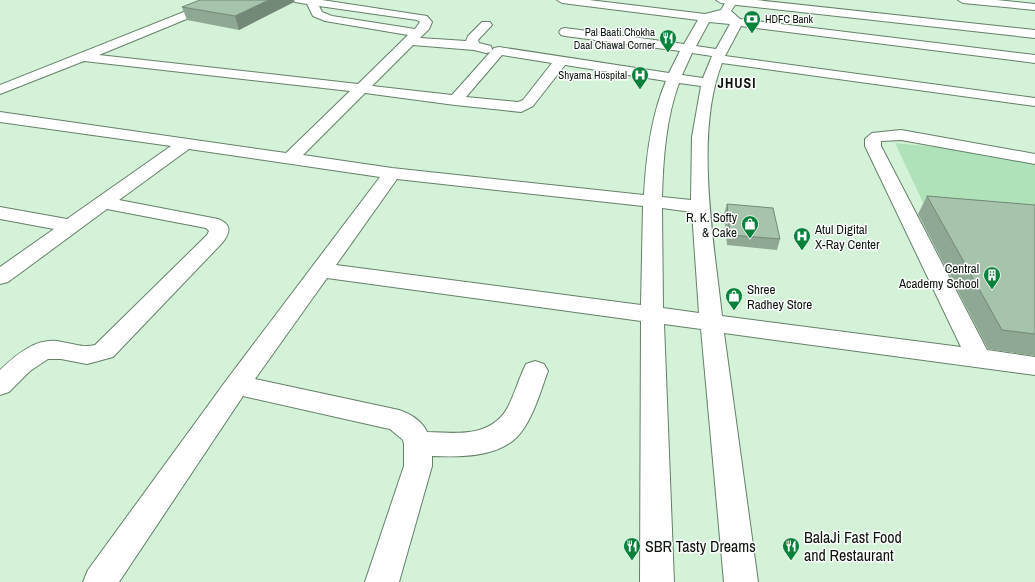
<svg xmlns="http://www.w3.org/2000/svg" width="1035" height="582" font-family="'Archivo Narrow',sans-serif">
<rect width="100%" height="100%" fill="#d3f2d8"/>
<!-- green -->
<polygon fill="#afe2b8" points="895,143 1007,154 1035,159 1035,222 927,211"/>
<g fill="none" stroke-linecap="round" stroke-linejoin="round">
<!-- minor casing -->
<g stroke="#658069" stroke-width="2">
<g id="minor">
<path d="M214,0H229L228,2L99,55L358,84L408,35L325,21L313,16L307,4L295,2L294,0H322L427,16L432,22L429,29L420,38L466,41L468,36L482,22H490L492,25L478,40L479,43L491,46L492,49L491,52L486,53L474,50L413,45L372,86L452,95L494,48L499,47L669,73L680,51L565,36L561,35L559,32L561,29L565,28L684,44L698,20L562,3L557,0H589L705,14L721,10L727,0H735L737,2L731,11L740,19L1035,55V63L741,26L725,56L1035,98V106L722,63C694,134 714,242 722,316L961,347L865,146V139L872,133L901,130L1035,154V164L901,140L881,141V146L987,350L1035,357V375L724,333L758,582H724L701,329L664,324L674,582H640L641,321L327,278L255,379L399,410C411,414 422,421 427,432C457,433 491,438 508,407C515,393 519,378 526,364L535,361L544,364L548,371C540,392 533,420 517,437C496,458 459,457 432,456V466L399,582H365L404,466V444L403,440L390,429L385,428L243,396L119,582H83L88,570L228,378L380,177L189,149L119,200L218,219C231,224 231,231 223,242L113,357L87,364L61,359H48L30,371L9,392L0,395V370C17,354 38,336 62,342C74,344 84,348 95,345L207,235L209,231L206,228L107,209L8,282L0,284V267L54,229L0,219V207L67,219L171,146L0,122V112L286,153L350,91L84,61L0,94V85ZM319,6L417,20L420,22L415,29L332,16L322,12ZM709,22L730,24L716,49L696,46ZM692,53L712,56L703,78L682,75ZM502,55L552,63L523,100L518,102L466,97ZM565,65L666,81C651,116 646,157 644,195L392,168L303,155L365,93L455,105L521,112L533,106ZM679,83L701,86L692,137L691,200L662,197C663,159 666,118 679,83ZM397,179L643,206L641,305L336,265ZM662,208L692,212L699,313L663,308Z"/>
<polygon points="958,0 997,0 1035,4 1035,10 963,3"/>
</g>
</g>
<!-- highway casing -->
<g stroke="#658069" stroke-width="2">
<polygon id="highway" points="716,0 756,0 1035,30 1035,38 737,5 721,3"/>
</g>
<!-- minor -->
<use href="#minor" fill="#fff" fill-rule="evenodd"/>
<!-- highway -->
<use href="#highway" fill="#fff" fill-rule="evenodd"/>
</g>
<!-- wall -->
<g fill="#8fa893">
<polygon points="200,0 293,0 294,2 239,30 187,20 182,7"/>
<polygon points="927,196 1035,205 1035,356 988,349 918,214"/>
<polygon points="727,204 780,239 777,250 727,245 724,214"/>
</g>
<!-- shaded-wall -->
<polygon fill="#748878" points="269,0 293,0 294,2 239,30 235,16"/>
<!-- building -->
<g fill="#a6c3ab" stroke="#748878">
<polygon points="200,0 269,0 235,16 182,7"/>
<polygon points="927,196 1035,205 1035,334 1002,330"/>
<polygon points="727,204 773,208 780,239 730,235"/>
</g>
<!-- icons -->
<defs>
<g id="bank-pin" transform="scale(0.9)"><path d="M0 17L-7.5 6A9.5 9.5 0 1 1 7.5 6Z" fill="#08823b" stroke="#fff"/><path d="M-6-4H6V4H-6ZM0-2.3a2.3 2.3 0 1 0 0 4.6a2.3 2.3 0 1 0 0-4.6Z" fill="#fff"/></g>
<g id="restaurant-pin" transform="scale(0.9)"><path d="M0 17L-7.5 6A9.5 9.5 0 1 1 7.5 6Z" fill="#08823b" stroke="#fff"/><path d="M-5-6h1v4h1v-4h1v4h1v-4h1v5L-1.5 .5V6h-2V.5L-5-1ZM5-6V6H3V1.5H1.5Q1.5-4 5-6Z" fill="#fff"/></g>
<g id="hospital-pin" transform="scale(0.9)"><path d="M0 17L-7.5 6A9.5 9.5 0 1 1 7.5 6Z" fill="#08823b" stroke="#fff"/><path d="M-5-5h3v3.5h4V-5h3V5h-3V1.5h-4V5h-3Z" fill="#fff"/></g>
<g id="shop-pin" transform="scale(0.9)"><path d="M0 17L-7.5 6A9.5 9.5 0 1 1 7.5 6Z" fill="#08823b" stroke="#fff"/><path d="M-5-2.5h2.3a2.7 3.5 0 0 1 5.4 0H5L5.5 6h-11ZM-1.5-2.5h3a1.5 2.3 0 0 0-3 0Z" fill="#fff"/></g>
<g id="building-pin" transform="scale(0.9)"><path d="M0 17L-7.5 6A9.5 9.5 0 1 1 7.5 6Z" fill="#08823b" stroke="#fff"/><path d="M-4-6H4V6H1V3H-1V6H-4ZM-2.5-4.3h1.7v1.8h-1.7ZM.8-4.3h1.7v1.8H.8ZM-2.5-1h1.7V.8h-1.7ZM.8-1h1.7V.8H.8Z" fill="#fff"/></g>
</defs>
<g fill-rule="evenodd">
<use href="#bank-pin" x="752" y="19"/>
<use href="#restaurant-pin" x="668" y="38"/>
<use href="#hospital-pin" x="640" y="75"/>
<use href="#shop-pin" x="750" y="224"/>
<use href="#hospital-pin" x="802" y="236"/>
<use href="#building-pin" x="992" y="275"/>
<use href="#shop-pin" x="734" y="296"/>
<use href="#restaurant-pin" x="632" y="546"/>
<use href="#restaurant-pin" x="791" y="546"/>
</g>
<g text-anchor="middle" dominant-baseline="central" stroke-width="3" stroke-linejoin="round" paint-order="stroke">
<!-- far-poi labels -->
<g font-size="11" fill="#0b150d" stroke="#fff" text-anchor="end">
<text x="765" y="19" text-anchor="start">HDFC Bank</text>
<text x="655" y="32">Pal Baati Chokha<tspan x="655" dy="13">Daal Chawal Corner</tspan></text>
<text x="627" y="75">Shyama Hospital</text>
</g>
<!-- poi labels -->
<g font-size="13" fill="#0b150d" stroke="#fff" text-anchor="end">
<text x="737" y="217">R. K. Softy<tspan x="737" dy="15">&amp; Cake</tspan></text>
<text x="815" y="229" text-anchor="start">Atul Digital<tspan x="815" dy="15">X-Ray Center</tspan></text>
<text x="979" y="268">Central<tspan x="979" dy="15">Academy School</tspan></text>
<text x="747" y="289" text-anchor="start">Shree<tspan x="747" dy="15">Radhey Store</tspan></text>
</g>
<!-- far-district labels -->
<g font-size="14" font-weight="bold" letter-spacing="1" fill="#0b150d" stroke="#fff">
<text x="737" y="83">JHUSI</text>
</g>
<!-- near-poi labels -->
<g font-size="16" fill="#0b150d" stroke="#fff" text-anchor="start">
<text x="804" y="537">BalaJi Fast Food<tspan x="804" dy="18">and Restaurant</tspan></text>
<text x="645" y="546">SBR Tasty Dreams</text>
</g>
</g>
</svg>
